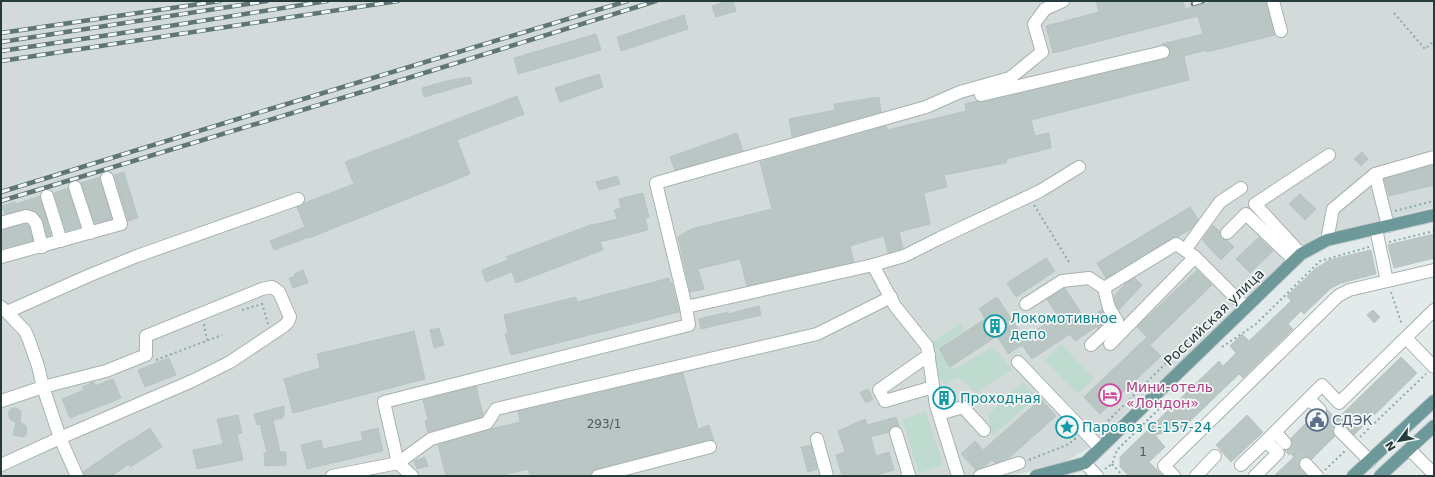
<svg xmlns="http://www.w3.org/2000/svg" width="1435" height="477" font-family="'DejaVu Sans',sans-serif">
<rect width="100%" height="100%" fill="#e3ebea"/>
<!-- built -->
<polygon fill="#d2dbd9" points="1,1 1434,1 1434,207 1320,235 1301,247 1090,447 1065,462 1012,476 1,476"/>
<!-- green -->
<g fill="#bfdace">
<polygon points="960,323 965,330 937,349 953,370 993,347 1012,369 977,393 958,377 945,385 934,370 931,343"/>
<polygon points="1061,344 1094,378 1077,394 1045,360"/>
<polygon points="1023,381 1037,397 993,435 988,415"/>
<polygon points="926,412 943,465 919,473 902,419"/>
</g>
<!-- building -->
<g fill="#b9c6c4" stroke="#b6c4c3">
<polygon points="728,1 733,1 736,11 716,17 712,6"/>
<polygon points="1096,1 1183,1 1185,9 1216,1 1266,1 1275,35 1207,52 1207,50 1184,56 1189,80 1031,120 1035,136 1049,133 1051,148 1007,159 1006,163 944,175 947,187 924,193 930,224 899,232 903,248 901,249 888,253 884,236 850,246 854,262 747,286 740,259 698,269 704,289 690,292 678,237 691,229 772,209 760,162 886,126 887,130 966,111 965,104 977,101 983,102 1165,59 1168,57 1170,51 1168,47 1162,44 1203,34 1198,16 1053,53 1046,26 1099,12"/>
<polygon points="684,15 688,29 621,51 617,37"/>
<polygon points="596,34 601,50 518,74 514,58"/>
<polygon points="599,74 603,87 560,102 555,88"/>
<polygon points="470,77 472,83 424,97 422,88 446,81"/>
<polygon points="517,96 524,114 457,140 470,174 309,238 309,237 274,250 270,241 305,227 297,207 304,203 354,184 345,162"/>
<polygon points="879,97 881,112 792,137 789,119 835,110 834,104"/>
<polygon points="737,133 743,151 675,170 670,157"/>
<polygon points="1362,152 1368,159 1361,166 1354,159"/>
<polygon points="1434,165 1434,185 1389,196 1384,179"/>
<polygon points="124,172 138,218 128,221 114,175"/>
<polygon points="617,176 620,184 599,190 596,182"/>
<polygon points="100,177 112,219 95,223 81,183"/>
<polygon points="68,188 80,227 66,231 54,193"/>
<polygon points="643,193 649,217 645,218 648,230 600,242 603,250 516,283 512,272 486,282 482,270 508,260 506,257 593,224 593,225 617,219 614,210 621,208 619,199"/>
<polygon points="1300,194 1316,209 1305,220 1289,204"/>
<polygon points="40,196 51,235 47,237 43,221 35,211 24,209 5,214 2,206 15,202 16,204"/>
<polygon points="1190,207 1198,219 1191,229 1177,237 1172,238 1106,278 1097,263"/>
<polygon points="26,224 29,226 33,241 1,249 1,230"/>
<polygon points="1213,225 1220,232 1221,238 1227,240 1234,247 1221,260 1202,240"/>
<polygon points="1434,234 1434,258 1394,268 1388,245"/>
<polygon points="1259,237 1273,251 1250,273 1236,259"/>
<polygon points="1371,250 1376,274 1341,283 1330,289 1304,314 1301,311 1288,324 1293,329 1243,378 1239,374 1182,429 1155,435 1165,447 1149,462 1163,476 1129,476 1120,467 1120,457 1219,361 1223,366 1236,353 1230,346 1242,334 1249,341 1291,301 1287,296 1315,269 1329,260"/>
<polygon points="1046,258 1055,271 1016,297 1007,283"/>
<polygon points="303,270 308,283 293,288 289,278 295,276 294,274"/>
<polygon points="1197,270 1212,285 1150,345 1161,356 1100,414 1084,397 1147,337 1137,327"/>
<polygon points="669,278 670,283 672,283 679,312 511,355 505,334 508,333 504,315 576,297 577,302"/>
<polygon points="1135,278 1142,285 1119,310 1116,305 1114,296 1126,283"/>
<polygon points="1065,288 1087,322 1102,309 1107,320 1098,329 1096,327 1075,341 1070,334 1032,359 1022,345 1008,354 997,336 950,367 939,349 985,319 979,309 997,297 1024,338 1058,316 1047,299"/>
<polygon points="759,306 761,315 701,329 699,319 728,312 728,314"/>
<polygon points="1373,310 1380,317 1374,323 1367,315"/>
<polygon points="439,328 444,345 434,348 430,330"/>
<polygon points="414,331 425,379 293,413 284,379 320,368 317,354"/>
<polygon points="1401,357 1417,373 1354,435 1345,425 1342,424 1338,424 1333,429 1335,436 1312,459 1305,457 1299,461 1300,469 1307,476 1274,476 1294,457 1287,450 1292,445 1291,438 1314,415 1318,417 1322,417 1326,415 1327,411 1336,420"/>
<polygon points="169,358 176,375 145,387 138,370"/>
<polygon points="683,373 698,429 709,425 714,441 708,440 596,469 592,471 591,475 588,476 530,476 528,469 500,476 446,476 438,445 491,429 520,422 518,412"/>
<polygon points="113,379 121,398 70,418 62,399 84,390 82,387 94,382 95,386"/>
<polygon points="476,386 483,415 482,417 428,432 425,421 428,420 423,400"/>
<polygon points="868,389 873,399 866,403 860,393"/>
<polygon points="1041,399 1056,416 1009,458 995,463 992,460 985,466 976,470 961,454 975,441 983,450"/>
<polygon points="284,406 284,416 282,416 283,418 273,420 280,452 286,452 286,465 265,466 264,453 267,453 260,424 257,425 254,414"/>
<polygon points="13,408 16,408 21,411 21,415 20,422 26,426 27,429 26,435 23,437 13,435 16,423 10,419 8,414 10,410"/>
<polygon points="238,415 242,433 237,434 243,460 197,469 193,450 223,444 217,419"/>
<polygon points="1247,415 1263,432 1231,462 1216,445"/>
<polygon points="896,417 899,426 893,426 889,432 871,437 876,456 889,452 894,470 874,476 842,476 836,455 845,452 838,431 865,419 867,425"/>
<polygon points="150,428 162,447 130,467 129,464 112,476 84,476 83,472 128,441 132,440"/>
<polygon points="378,428 383,451 307,469 301,445 321,440 323,449 363,440 361,432"/>
<polygon points="811,445 817,469 808,472 801,447"/>
<polygon points="425,457 428,466 417,469 414,461"/>
</g>
<g fill="none" stroke-linecap="round" stroke-linejoin="round">
<!-- minor-tunnel -->
<g stroke="#bdc8c7" stroke-width="12" stroke-dasharray="12 6" stroke-linecap="butt">
<polyline points="1320,410 1340,431"/>
<polyline points="1285,443 1306,464"/>
</g>
<!-- minor casing -->
<g stroke="#a6b2b2" stroke-width="14">
<g id="minor">
<polyline points="1273,1 1281,31"/>
<polyline points="981,95 1163,52"/>
<polyline points="1375,174 1388,226"/>
<polyline points="75,187 90,233"/>
<polyline points="47,196 61,241"/>
<polyline points="1,223 26,216 32,218 36,223 42,247"/>
<polyline points="1376,229 1387,281"/>
<polyline points="1227,233 1246,214 1294,260"/>
<polyline points="1327,240 1333,209 1375,174 1434,157"/>
<polyline points="1185,250 1220,202 1241,188"/>
<polyline points="1301,254 1255,204 1329,155"/>
<polyline points="1,257 121,224 107,178"/>
<polyline points="873,265 895,306 927,346 936,405 958,476"/>
<polyline points="891,297 817,334 496,409 487,423 431,439 398,463 384,402 689,325 686,307 873,265 904,256 940,238 1040,191 1079,167"/>
<polyline points="1026,304 1062,281 1089,278 1104,288 1176,244 1195,257"/>
<polyline points="1,307 7,312 88,276 137,256 298,199"/>
<polyline points="686,307 656,183 926,107 960,92 1010,78 1042,52 1034,24 1045,9 1063,1"/>
<polyline points="7,312 25,331 29,340 38,366 43,387 60,438 77,476"/>
<polyline points="1406,338 1434,367"/>
<polyline points="1110,344 1195,257 1245,307"/>
<polyline points="1091,345 1117,321 1109,308 1104,288"/>
<polyline points="929,355 879,390 885,401 933,387"/>
<polyline points="1018,362 1100,448"/>
<polyline points="1309,399 1320,410"/>
<polyline points="1,401 43,387 106,371 146,355 146,336 262,289 272,287 279,292 290,317 288,322 284,326 230,362 192,381 60,438 1,465"/>
<polyline points="939,414 963,407 984,430"/>
<polyline points="1340,431 1370,461"/>
<polyline points="1275,432 1285,443"/>
<polyline points="896,433 909,475 907,476"/>
<polyline points="817,439 827,476"/>
<polyline points="1409,449 1434,474"/>
<polyline points="1085,463 1097,476"/>
<polyline points="1306,464 1317,476"/>
<polyline points="1241,465 1266,441"/>
<polyline points="332,476 398,463 412,476"/>
<polyline points="598,476 710,447"/>
<polyline points="980,476 1019,463"/>
<polyline points="1174,476 1164,466 1338,296 1349,290 1434,270"/>
<polyline points="1196,476 1215,456"/>
<polyline points="1255,476 1278,453 1266,441 1322,385 1339,403 1434,310"/>
</g>
</g>
<!-- major casing -->
<g stroke="#c2c8c8" stroke-width="14">
<g id="major">
<polyline points="1036,476 1085,463 1301,254 1327,240 1434,215"/>
<polyline points="1353,476 1434,401"/>
<polyline points="1380,476 1434,426"/>
</g>
</g>
<!-- path -->
<g stroke="#88abab" stroke-width="2" stroke-dasharray="2 3" stroke-linecap="butt">
<polyline points="1394,13 1425,49 1434,41"/>
<polyline points="1034,205 1069,262"/>
<polyline points="1395,211 1434,201"/>
<polyline points="1389,242 1434,231"/>
<polyline points="1391,292 1402,325"/>
<polyline points="262,303 268,324"/>
<polyline points="242,310 262,304"/>
<polyline points="204,324 207,340"/>
<polyline points="1222,347 1256,324 1320,261 1369,247"/>
<polyline points="156,360 222,335"/>
<polyline points="1100,432 1099,430 1179,350 1223,312"/>
<polyline points="1360,437 1426,374"/>
<polyline points="1029,460 1069,444 1077,437"/>
<polyline points="1112,464 1123,476"/>
<polyline points="1105,469 1112,464 1117,450 1163,405"/>
<polyline points="1325,470 1345,451"/>
</g>
<!-- minor -->
<use href="#minor" stroke="#fff" stroke-width="12"/>
<!-- major -->
<use href="#major" stroke="#6d999b" stroke-width="12"/>
<!-- rail casing -->
<g stroke="#607576" stroke-width="4.5">
<g id="rail">
<polyline points="1193,4 1203,1"/>
<polyline points="1,33 220,1"/>
<polyline points="1,42 267,1"/>
<polyline points="1,51 163,27 327,1"/>
<polyline points="1,61 398,1"/>
<polyline points="1,192 267,110 627,1"/>
<polyline points="1,201 408,78 656,1"/>
</g>
</g>
<!-- rail -->
<use href="#rail" stroke="#f3f8f7" stroke-width="3" stroke-dasharray="9" stroke-linecap="butt"/>
</g>
<!-- icons -->
<defs>
<g id="building-ring" transform="scale(1.15)"><circle r="9.5" fill="#f3f8f7" stroke="#0f9aa8" stroke-width="1.5"/><path d="M-4-6H4V6H1V3H-1V6H-4ZM-2.5-4.3h1.7v1.8h-1.7ZM.8-4.3h1.7v1.8H.8ZM-2.5-1h1.7V.8h-1.7ZM.8-1h1.7V.8H.8Z" fill="#0f9aa8"/></g>
<g id="hotel-ring" transform="scale(1.15)"><circle r="9.5" fill="#f3f8f7" stroke="#d1479c" stroke-width="1.5"/><path d="M-6-4.5h1.5V1H6V5H4.5V3h-9V5H-6ZM-4 0a1.8 1.8 0 1 1 3.6 0ZM.5 0V-2.5h3Q6-2.5 6 0Z" fill="#d1479c"/></g>
<g id="civic-ring" transform="scale(1.15)"><circle r="9.5" fill="#f3f8f7" stroke="#5c6f8a" stroke-width="1.5"/><path d="M-.6-6.5H3V-4.5H.6V-3L4-1V1h2V6H-6V1h2V-1L-.6-3ZM-1.2 2.5V6h2.4V2.5Z" fill="#5c6f8a"/></g>
<g id="sight-ring" transform="scale(1.15)"><circle r="9.5" fill="#f3f8f7" stroke="#0f9aa8" stroke-width="1.5"/><path d="M0-6L1.8-2.2L6-1.7L2.9 1.2L3.7 5.4L0 3.3L-3.7 5.4L-2.9 1.2L-6-1.7L-1.8-2.2Z" fill="#0f9aa8"/></g>
</defs>
<g fill-rule="evenodd">
<use href="#building-ring" x="995" y="326"/>
<use href="#hotel-ring" x="1110" y="395"/>
<use href="#building-ring" x="944" y="398"/>
<use href="#civic-ring" x="1317" y="420"/>
<use href="#sight-ring" x="1067" y="427"/>
</g>
<g text-anchor="middle" dominant-baseline="central" stroke-width="3.5" stroke-linejoin="round" paint-order="stroke">
<!-- number labels -->
<g font-size="12" fill="#4a5d5c">
<text x="604" y="424">293/1</text>
<text x="1143" y="452">1</text>
</g>
<!-- street labels -->
<g font-size="14" fill="#253a3a" stroke="#f3f8f7">
<text transform="translate(1214 317) rotate(-44)">Российская улица</text>
</g>
<!-- culture labels -->
<g font-size="14" fill="#0d838f" stroke="#f3f8f7" text-anchor="start">
<text x="1010" y="318">Локомотивное<tspan x="1010" dy="16">депо</tspan></text>
<text x="960" y="398">Проходная</text>
<text x="1082" y="427">Паровоз С-157-24</text>
</g>
<!-- hotel labels -->
<g font-size="14" fill="#b23c85" stroke="#f3f8f7" text-anchor="start">
<text x="1126" y="387">Мини-отель<tspan x="1126" dy="16">«Лондон»</tspan></text>
</g>
<!-- service labels -->
<g font-size="14" fill="#4e5e75" stroke="#f3f8f7" text-anchor="start">
<text x="1332" y="420">СДЭК</text>
</g>
</g>
<!-- border -->
<rect width="1435" height="477" fill="none" stroke="#253a3a" stroke-width="4"/>
<!-- north arrow -->
<g transform="translate(1399 441) rotate(238)" stroke="#f3f8f7" stroke-width="3" paint-order="stroke">
<path d="M0-3L7 15L0 10L-7 15Z" fill="#253a3a"/>
<text y="-6" font-size="11" font-weight="bold" text-anchor="middle" fill="#253a3a">N</text>
</g>
</svg>
